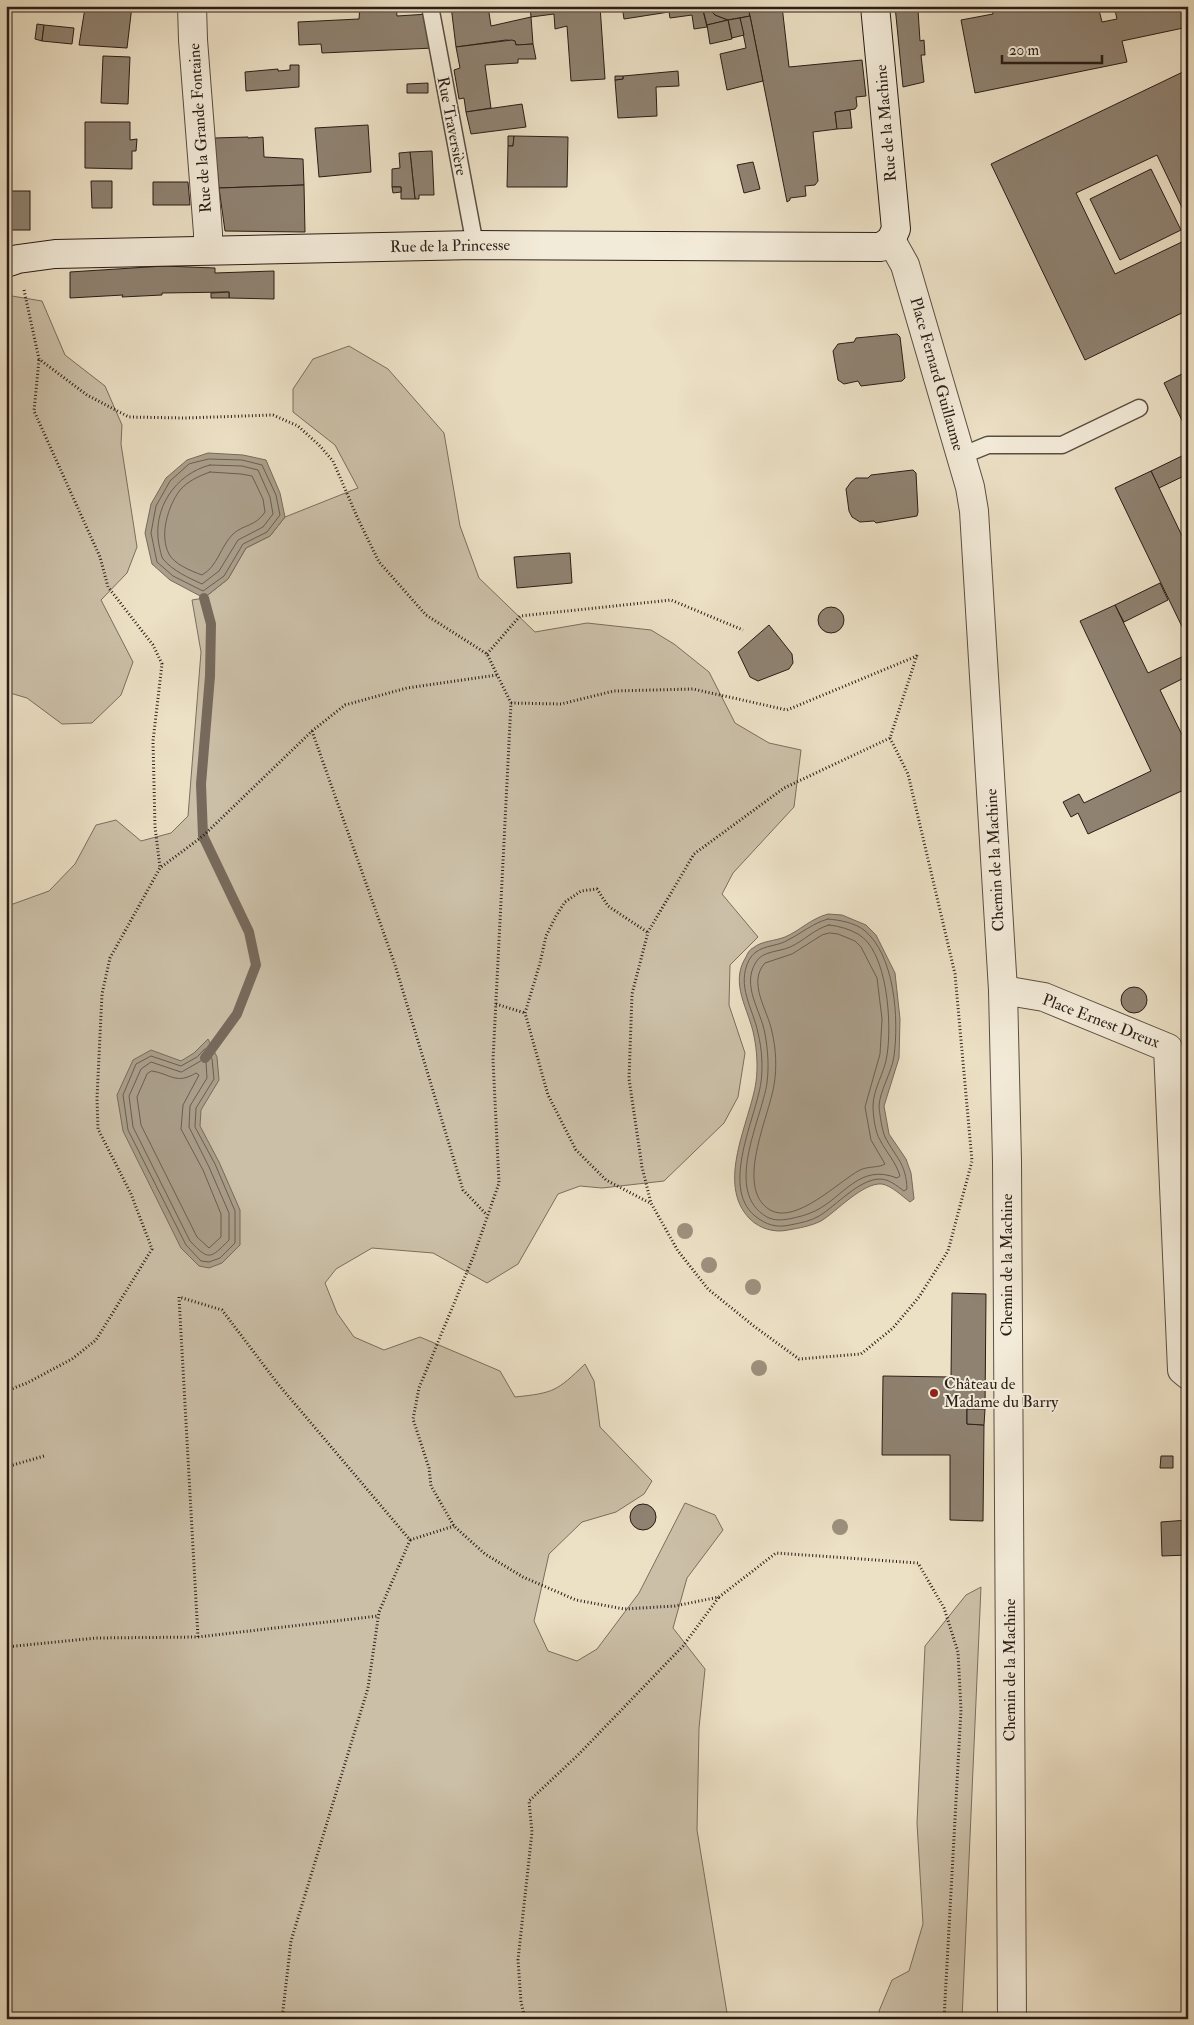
<svg xmlns="http://www.w3.org/2000/svg" width="1194" height="2025" font-family="'IM FELL Double Pica',serif">
<rect width="100%" height="100%" fill="#ece0c5"/>
<filter id="stains"><feTurbulence type="fractalNoise" baseFrequency=".004" numOctaves="4"/><feColorMatrix values="0 0 0 0 .2 0 0 0 0 .09 0 0 0 0 .02 0 0 0 .5 -.17"/></filter>
<radialGradient id="worn" r=".72"><stop offset=".6" stop-color="#630" stop-opacity="0"/><stop offset="1" stop-color="#630" stop-opacity=".3"/></radialGradient>
<!-- green -->
<g fill="#cbbfa7" stroke="#7a6e5f">
<polygon points="6,295 42,301 65,355 105,386 122,425 121,444 137,547 127,573 101,600 133,662 121,695 92,723 62,724 27,698 10,693 6,696"/>
<path d="M349,346L388,369L444,433L460,526L479,578L535,632L587,623L651,630L674,644L709,672L735,723L769,743L801,750L794,807L733,873L722,894L758,937L730,965L729,1005L745,1053L738,1097L724,1123L664,1181L602,1188L580,1186L558,1194L518,1264L487,1283L433,1253L372,1248L336,1269L325,1283L337,1313L354,1337L384,1350L420,1337L500,1371L515,1397C554,1393 557,1391 585,1364L594,1381L600,1427L652,1481L644,1494L616,1512L582,1522L549,1554L534,1621L548,1651L577,1661L597,1649L639,1593L685,1503L715,1515L723,1530L687,1578L673,1628L705,1669L699,1728L697,1830L728,2019H6V902L13,904L49,891L75,864L96,825L116,820L141,841L171,833L188,816L201,652L192,600L204,598L228,579L246,548L270,536L285,517L358,488L335,445L293,412V389L313,359Z"/>
<polygon points="981,1587 962,2019 882,2019 879,2011 892,1980 909,1971 923,1924 917,1823 925,1646 966,1595"/>
</g>
<!-- water -->
<g fill="#aa9e8a" stroke="#776a5c">
<polygon points="208,453 243,455 266,460 280,493 285,517 270,536 246,548 228,579 204,598 170,580 152,564 145,533 151,504 166,478 187,460"/>
<path d="M828,914L842,915L866,925L876,935L895,973L900,1019L899,1058L884,1106L889,1134L906,1159L911,1173L914,1199L910,1202C902,1196 892,1186 882,1184C863,1182 836,1212 821,1221C811,1226 799,1228 788,1230C775,1233 760,1229 750,1219C715,1184 750,1122 756,1082C758,1067 757,1051 754,1036C749,1009 729,984 746,957C747,954 750,949 753,948C761,941 775,941 785,937C801,930 810,919 828,914Z"/>
<polygon points="208,1039 217,1057 219,1080 201,1110 200,1126 219,1162 240,1210 240,1245 222,1263 209,1268 199,1266 181,1248 123,1131 117,1095 133,1060 151,1050 181,1061 194,1053"/>
</g>
<g fill="none" stroke-linecap="round" stroke-linejoin="round">
<!-- shore -->
<g stroke="#6a5e50" stroke-width="1">
<polygon points="209,459 242,460 262,465 276,495 280,515 267,532 243,544 224,576 203,591 173,576 157,562 151,533 156,506 170,481 189,464"/>
<path d="M210,465L242,466L258,470L270,497L273,514L263,527L238,540L219,571L202,584C189,578 173,571 163,559C161,556 160,549 159,545C152,509 175,474 210,465Z"/>
<path d="M210,472L241,474L252,476L263,499L265,512C255,527 244,524 233,534C220,547 218,566 202,575C191,571 174,564 169,554C159,535 168,506 180,490C188,481 199,476 210,472Z"/>
<path d="M828,919C840,920 855,923 864,930C895,955 899,1019 894,1056C892,1072 879,1092 879,1107C880,1116 882,1130 885,1137C896,1158 906,1163 907,1189L904,1191C897,1186 889,1179 880,1179C859,1179 836,1206 819,1216C811,1221 800,1223 790,1225C777,1228 766,1225 755,1216C720,1187 756,1118 761,1082C763,1067 762,1049 758,1033C753,1008 736,986 749,960C750,958 754,953 756,952C765,945 779,946 788,940C802,933 813,923 828,919Z"/>
<path d="M829,925C839,926 849,929 858,934C888,951 892,1025 887,1055C885,1072 873,1089 873,1106C873,1115 875,1132 880,1140C886,1152 896,1162 900,1176L897,1178C859,1163 844,1197 815,1211C807,1215 798,1217 789,1219C781,1220 775,1221 767,1217C723,1192 761,1121 767,1083C769,1067 768,1050 765,1034C761,1010 741,986 756,962C762,951 779,952 790,947C804,941 814,929 829,925Z"/>
<path d="M830,933L838,934L855,941L861,947L877,978L882,1019L880,1054L865,1107L871,1140L885,1164C879,1168 868,1166 860,1170C839,1181 796,1225 770,1210C734,1188 769,1117 774,1085C777,1068 776,1048 772,1032C768,1010 747,983 765,963L792,954L822,935Z"/>
<polygon points="205,1049 208,1050 212,1059 214,1079 196,1108 195,1127 215,1164 235,1211 235,1243 220,1258 209,1262 201,1261 186,1245 128,1130 123,1095 136,1064 151,1056 181,1066 197,1057"/>
<path d="M203,1060L206,1062L207,1078L190,1106L189,1127L209,1167L229,1213V1240C210,1259 209,1261 190,1241L133,1127L129,1096L141,1069L151,1062L181,1072Z"/>
<path d="M152,1071C171,1074 176,1085 196,1073L199,1075L183,1105L181,1129L203,1170L221,1214V1237L209,1248L197,1237L141,1125L137,1097L147,1074Z"/>
</g>
<!-- stream -->
<polyline stroke="#776a5c" stroke-width="10" points="204,598 211,624 210,676 201,784 203,836 249,932 256,965 237,1014 205,1058"/>
</g>
<!-- building -->
<g fill="#8f8271" stroke="#2a1d17">
<polygon points="100,6 132,6 127,48 79,45 85,8 100,10"/>
<polygon points="360,6 396,6 397,16 429,14 434,48 322,53 321,44 299,45 298,22 359,19"/>
<polygon points="451,6 488,6 491,26 531,17 533,44 516,45 515,41 506,40 456,47"/>
<polygon points="530,6 600,6 605,79 571,81 567,26 555,29 554,14 531,17"/>
<polygon points="622,6 702,6 707,27 694,29 692,15 670,18 669,12 624,19"/>
<polygon points="702,6 707,6 715,15 728,20 707,25"/>
<polygon points="707,6 741,6 748,8 750,16 728,20 715,15"/>
<polygon points="748,6 782,6 789,67 862,60 866,96 856,97 857,106 855,109 835,112 837,129 813,132 818,181 815,185 805,186 806,196 790,198 790,200 787,202"/>
<polygon points="895,6 966,6 918,10 920,41 924,40 925,55 921,55 924,82 903,87"/>
<polygon points="991,6 1098,6 1102,22 1117,19 1114,6 1188,6 1188,27 1122,41 1127,62 975,93 961,20 993,14"/>
<polygon points="750,16 763,81 727,90 720,54 746,48 740,18"/>
<polygon points="740,18 744,35 732,38 728,20"/>
<polygon points="728,20 732,39 710,44 707,25"/>
<polygon points="37,24 44,25 42,41 35,39"/>
<polygon points="44,25 74,28 72,44 42,41"/>
<polygon points="512,40 515,41 516,45 533,44 536,59 518,59 518,63 485,65 491,108 466,112 464,98 459,99 454,70 460,68 456,47"/>
<polygon points="103,56 130,57 128,104 101,103"/>
<polygon points="290,65 299,65 299,87 246,91 245,72 278,69 278,71 290,70"/>
<polygon points="1187,70 1188,220 1157,155 1076,193 1115,274 1188,239 1188,310 1085,360 991,164"/>
<polygon points="678,71 679,86 656,87 657,116 618,118 615,80 623,79 623,76"/>
<polygon points="615,76 623,76 623,79 615,80"/>
<polygon points="428,83 428,93 407,93 407,84"/>
<polygon points="522,104 526,127 471,134 466,112"/>
<polygon points="850,110 852,128 837,129 835,112"/>
<polygon points="85,122 130,122 130,140 137,139 136,151 132,151 132,169 85,168"/>
<polygon points="368,125 371,172 319,177 315,128"/>
<polygon points="508,136 514,136 513,146 508,146"/>
<polygon points="514,136 568,137 567,187 507,187 508,146 513,146"/>
<polygon points="248,137 248,138 263,137 264,157 303,159 304,185 219,188 214,138"/>
<polygon points="432,151 434,195 419,195 419,199 415,199 410,152"/>
<polygon points="410,152 415,199 401,199 401,187 392,187 392,169 400,168 399,153"/>
<polygon points="753,162 760,189 744,193 737,165"/>
<polygon points="1151,169 1181,230 1120,260 1090,199"/>
<polygon points="91,181 112,181 112,208 92,208"/>
<polygon points="153,182 188,182 190,205 153,205"/>
<polygon points="304,185 305,232 225,231 219,188"/>
<polygon points="392,187 401,187 401,192 393,193"/>
<rect x="6" y="191" width="24" height="39"/>
<polygon points="164,266 215,268 215,273 274,271 274,299 229,298 229,292 162,293 162,295 122,297 123,295 70,298 70,272"/>
<polygon points="229,292 229,298 211,298 211,293"/>
<polygon points="897,334 900,337 905,378 902,381 861,386 858,381 844,384 838,380 833,351 838,344 854,342 856,338"/>
<polygon points="1188,371 1188,433 1164,383"/>
<polygon points="1188,453 1188,474 1159,488 1151,471"/>
<polygon points="913,470 916,473 918,512 917,516 876,523 874,521 860,522 852,517 849,511 846,489 851,482 856,478 868,478 871,475"/>
<polygon points="1151,471 1184,540 1188,538 1188,639 1115,488"/>
<polygon points="570,553 572,583 517,588 514,557"/>
<polygon points="1160,583 1168,600 1124,622 1115,605"/>
<polygon points="1115,605 1148,673 1188,654 1188,676 1160,690 1188,747 1188,788 1088,834 1078,813 1071,817 1063,802 1079,794 1084,803 1151,771 1080,621"/>
<circle cx="831" cy="620" r="13"/>
<polygon points="769,625 792,654 793,663 789,669 758,681 750,677 738,652"/>
<circle cx="1134" cy="1000" r="13"/>
<polygon points="952,1293 986,1294 985,1409 967,1409 967,1424 984,1425 983,1521 950,1520 950,1455 882,1455 883,1376 951,1377"/>
<polygon points="967,1409 985,1409 984,1425 967,1424"/>
<polygon points="1161,1456 1173,1456 1173,1468 1160,1468"/>
<circle cx="643" cy="1517" r="13"/>
<polygon points="1188,1520 1188,1555 1162,1556 1161,1522"/>
</g>
<g fill="none" stroke-linecap="round" stroke-linejoin="round">
<!-- lane casing -->
<g stroke="#5a4e42" stroke-width="19">
<g id="lane">
<polyline points="430,6 475,245"/>
<polyline points="961,456 988,445 1062,445 1139,408"/>
</g>
</g>
<!-- street casing -->
<g stroke="#5a4e42" stroke-width="30">
<g id="street">
<polyline points="192,6 193,40 208,233 208,250"/>
<polyline points="891,240 905,265 970,487 974,511 1003,990 1007,1161 1012,2019"/>
<polyline points="1003,990 1044,997 1168,1048 1182,1370 1188,1375"/>
</g>
</g>
<!-- secondary casing -->
<g stroke="#2a1d17" stroke-width="30">
<polyline id="secondary" points="6,263 18,259 55,254 475,245 881,247 891,240 896,229 875,6"/>
</g>
<!-- path -->
<g stroke="#2a1d17" stroke-width="3" stroke-dasharray="1 2.5" stroke-linecap="butt">
<polyline points="24,290 39,359 87,395 129,417 185,418 273,415 298,426 319,445 333,461 358,519 379,562 426,615 487,654 511,703 493,1060 499,1183 474,1255 419,1388 413,1419 429,1468 431,1486 454,1526 485,1554 523,1577 576,1600 624,1609 675,1606 719,1597 776,1553 918,1563 944,1608 958,1652 961,1710 944,2019"/>
<polyline points="39,360 34,411 100,557 108,587 153,645 162,664 153,741 155,827 160,867"/>
<polyline points="487,654 520,616 671,600 743,630"/>
<polyline points="511,703 561,704 614,691 693,689 787,710 917,656"/>
<polyline points="312,731 395,965 463,1190 487,1215"/>
<polyline points="890,738 908,774 955,974 972,1161 948,1251 919,1297 893,1328 861,1354 799,1359 755,1327 708,1289 678,1251 651,1203 642,1167 629,1079 632,994 648,932 694,854 784,788 890,738 917,655"/>
<polyline points="647,932 608,906 597,889 581,891 565,902 556,916 546,936 540,963 525,1013 548,1095 576,1150 606,1180 650,1203"/>
<polyline points="496,1004 525,1013"/>
<polyline points="6,1391 27,1383 72,1359 96,1340 152,1249 131,1194 98,1129 97,1098 102,994 110,958 160,868 203,836 312,731 345,705 407,688 497,675"/>
<polyline points="6,1467 44,1456"/>
<polyline points="410,1540 454,1526"/>
<polyline points="198,1637 179,1297 222,1310 278,1384 410,1540 379,1612 368,1688 291,1941 282,2019"/>
<polyline points="6,1647 96,1638 198,1637 378,1616"/>
<polyline points="6,1960 12,2019"/>
<polyline points="525,2019 521,2002 518,1960 532,1832 529,1801 578,1755 683,1646 719,1597"/>
</g>
<!-- lane -->
<use href="#lane" stroke="#f3ebd9" stroke-width="16"/>
<!-- street -->
<use href="#street" stroke="#f3ebd9" stroke-width="28"/>
<!-- secondary -->
<use href="#secondary" stroke="#f3ebd9" stroke-width="28"/>
</g>
<!-- trees -->
<g fill="#9c907d">
<circle cx="685" cy="1231" r="8"/>
<circle cx="709" cy="1265" r="8"/>
<circle cx="753" cy="1287" r="8"/>
<circle cx="759" cy="1368" r="8"/>
<circle cx="840" cy="1527" r="8"/>
</g>
<!-- markers -->
<circle fill="#8f2418" stroke="#f3ebd9" stroke-width="2" cx="934" cy="1393" r="5"/>
<g text-anchor="middle" dominant-baseline="central" stroke-width="4" stroke-linejoin="round" paint-order="stroke">
<!-- street labels -->
<g font-size="16" fill="#2a1d17" stroke="#f3ebd9">
<text transform="translate(886 123) rotate(-95)">Rue de la Machine</text>
<text transform="translate(452 126) rotate(79)">Rue Traversière</text>
<text transform="translate(200 128) rotate(-94)">Rue de la Grande Fontaine</text>
<text transform="translate(450 246) rotate(-1)">Rue de la Princesse</text>
<text transform="translate(937 374) rotate(74)">Place Fernard Guillaume</text>
<text transform="translate(995 860) rotate(-93)">Chemin de la Machine</text>
<text transform="translate(1101 1021) rotate(21)">Place Ernest Dreux</text>
<text transform="translate(1007 1265) rotate(-90)">Chemin de la Machine</text>
<text transform="translate(1010 1670) rotate(-90)">Chemin de la Machine</text>
</g>
<!-- poi labels -->
<g font-size="16" fill="#2a1d17" stroke="#f3ebd9" text-anchor="start">
<text x="944" y="1384">Château de<tspan x="944" dy="18">Madame du Barry</tspan></text>
</g>
</g>
<!-- margin -->
<rect width="1194" height="2025" fill="none" stroke="#ece0c5" stroke-width="25"/>
<rect x="8" y="8" width="1179" height="2010" fill="none" stroke="#2a1d17" stroke-width="2.5"/>
<rect x="12" y="12" width="1169" height="2000" fill="none" stroke="#2a1d17"/>
<!-- scale -->
<path d="M1002 55v8h100v-8" fill="none" stroke="#2a1d17" stroke-width="2.5"/>
<text x="1009" y="55" font-size="15" fill="#2a1d17" stroke="#f3ebd9" stroke-width="4" paint-order="stroke">20 m</text>
<rect width="100%" height="100%" filter="url(#stains)"/>
<rect width="100%" height="100%" fill="url(#worn)"/>
</svg>
